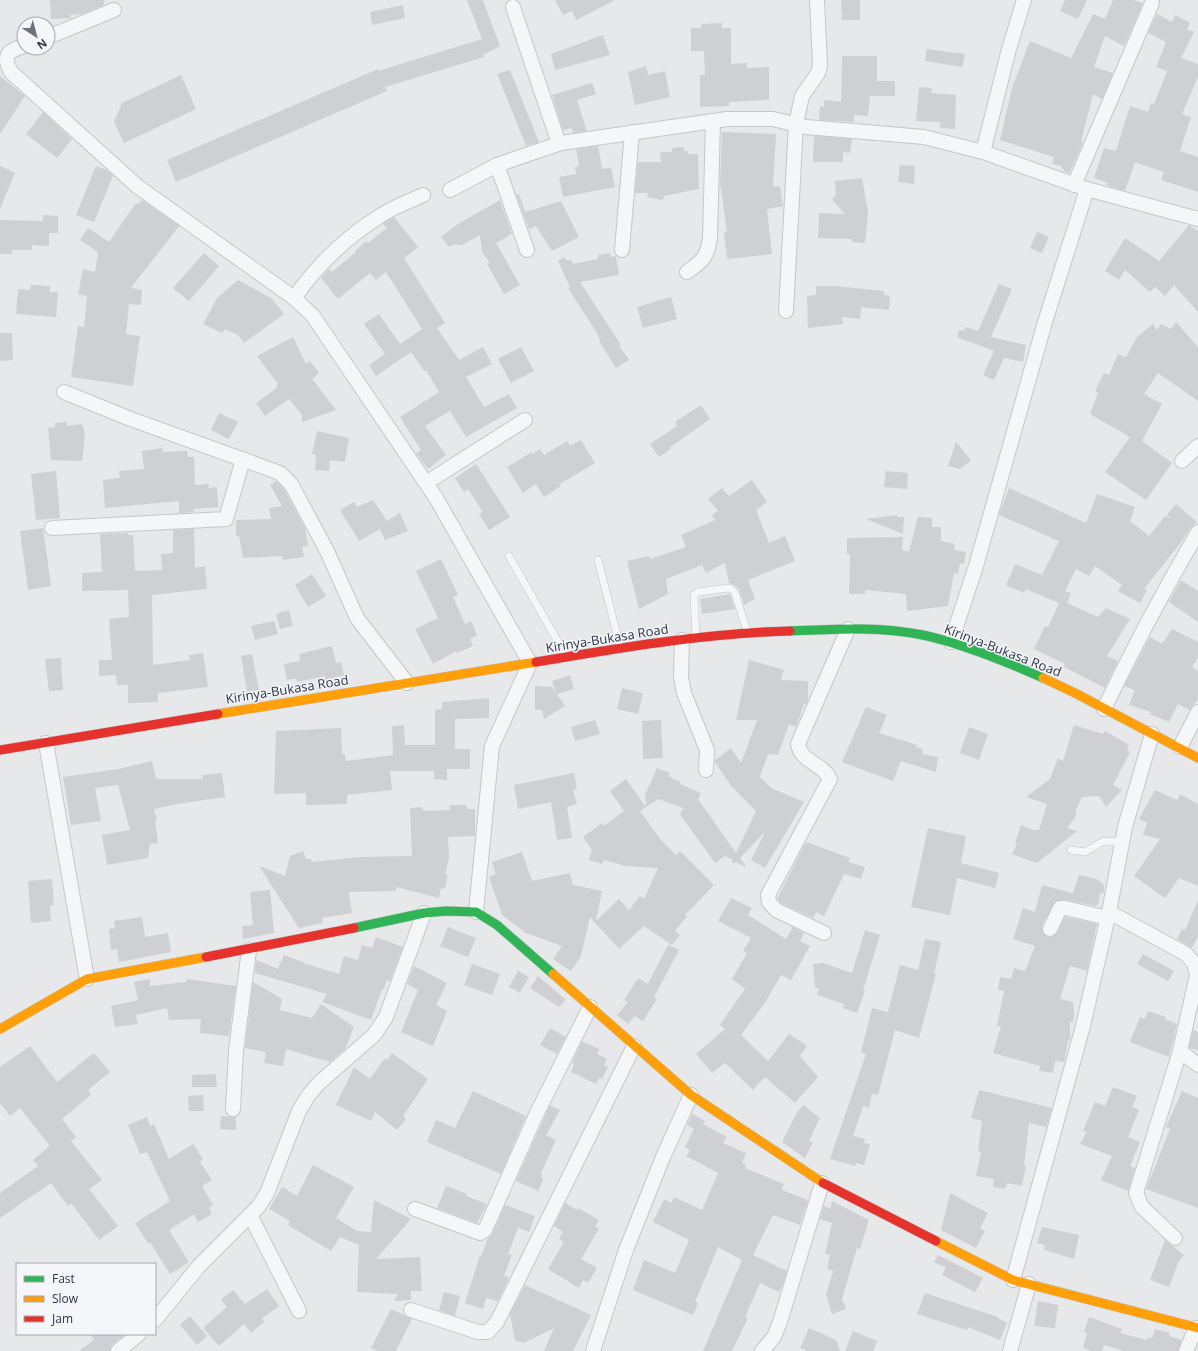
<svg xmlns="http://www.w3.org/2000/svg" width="1198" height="1351" font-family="'Open Sans',sans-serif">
<rect width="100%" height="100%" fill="#e6e8ea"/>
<!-- building -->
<g fill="#ced0d3">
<polygon points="50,0 104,0 104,5 82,14 70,15 71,18 51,19"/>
<polygon points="467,0 483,0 500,46 483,55 484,57 385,87 387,91 176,182 167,160 378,69 378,71 482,39"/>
<polygon points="555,0 615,0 576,20 572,11 563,15"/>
<polygon points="841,0 860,0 860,20 842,20"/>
<polygon points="1065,0 1087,0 1078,19 1060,11"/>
<polygon points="1113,0 1134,0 1143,3 1124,46 1105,36 1094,67 1113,73 1102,99 1093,94 1081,141 1083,142 1070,172 1068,173 1065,172 1061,166 1052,164 1054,157 1000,140 1012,88 1030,41 1071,58 1093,14 1105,19"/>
<polygon points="403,5 405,18 372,25 370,12"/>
<polygon points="1157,14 1172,22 1175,15 1190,23 1187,29 1194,32 1181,58 1198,64 1198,77 1182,114 1191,117 1180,151 1198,157 1198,192 1161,180 1164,172 1135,162 1125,191 1106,185 1108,183 1094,178 1104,148 1116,151 1130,106 1148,112 1151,103 1154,104 1167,71 1156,67 1166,42 1148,33"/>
<polygon points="722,23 722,28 731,28 731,64 747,63 747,68 769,67 769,100 729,102 729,106 700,107 700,75 705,75 704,51 691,51 691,28 701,28 702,24"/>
<polygon points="603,35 610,55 555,70 551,54"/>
<polygon points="927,49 965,54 962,67 925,61"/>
<polygon points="842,56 877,56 877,81 895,81 895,96 870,96 868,116 854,115 854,122 819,120 820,106 824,107 824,100 841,102"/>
<polygon points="646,66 648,75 665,71 670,97 635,105 628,72"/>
<polygon points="510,70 539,142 526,146 497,74"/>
<polygon points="181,75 196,109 124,143 114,122 122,103"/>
<polygon points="0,76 25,96 0,134"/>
<polygon points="592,83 596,94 577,100 587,131 573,133 572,128 563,130 552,95"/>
<polygon points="919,87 932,88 931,93 956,95 955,129 940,128 940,122 916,121"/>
<polygon points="43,112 72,139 57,158 26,134"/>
<polygon points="722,132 776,134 773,187 780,186 783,206 767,209 772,254 727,259 724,232 727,231 720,183"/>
<polygon points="816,136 852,139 850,153 843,152 843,162 813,162 814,137"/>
<polygon points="598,146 602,169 611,168 615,187 563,197 559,177 576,174 575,167 579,166 576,149"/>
<polygon points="684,147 684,151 688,151 688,154 698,154 699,189 664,196 663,200 647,197 648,193 635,193 638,162 661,162 660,152 672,152 672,148"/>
<polygon points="900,165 915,166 914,184 898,182"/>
<polygon points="0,166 15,173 0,209"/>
<polygon points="96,166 107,170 113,176 94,222 76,215"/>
<polygon points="862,178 868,213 865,243 852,242 852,239 818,238 819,213 845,214 832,199 836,195 835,181"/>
<polygon points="516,194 519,194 525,212 561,201 579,237 552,251 536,226 529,229"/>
<polygon points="142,200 179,226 131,288 142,290 141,305 129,304 126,334 140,336 133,386 71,377 78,326 84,327 87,296 78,294 83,269 95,272 98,252 80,240 88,228 109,242 136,203 138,204"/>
<polygon points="500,200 512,234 496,243 520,285 504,294 487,264 490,263 482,252 480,235 462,245 452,245 449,247 441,237 458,224"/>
<polygon points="43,215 58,216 58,233 49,233 49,246 32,245 32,250 12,250 12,254 0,254 0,220 43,221"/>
<polygon points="394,217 418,247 404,258 445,323 437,328 459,360 483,347 492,364 466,377 484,407 509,394 517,408 466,437 450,411 425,426 446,455 428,469 416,453 421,450 400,417 439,392 426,370 425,372 411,352 376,376 369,365 385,354 364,324 379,314 400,344 422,329 386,272 376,280 370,273 338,299 321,278 329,269 332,272 356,252 355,251 366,241 368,243 387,228 383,224"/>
<polygon points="1189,225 1198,231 1198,312 1174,285 1165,296 1155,287 1150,292 1125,270 1119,280 1105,271 1125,238 1159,261"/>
<polygon points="1037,232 1049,237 1042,253 1030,248"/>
<polygon points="204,253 219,266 189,301 173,288"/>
<polygon points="610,253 611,257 616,256 619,275 580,282 621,345 619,346 629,360 616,368 599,341 600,340 597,333 568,288 570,287 558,261 564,257 566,260 571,260 573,264 598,259 598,255"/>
<polygon points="238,280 271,298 284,314 244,343 238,335 225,329 222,333 203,324 217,298"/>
<polygon points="999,284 1012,289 991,337 1026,345 1023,362 1004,358 994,380 983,375 994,351 957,337 959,330 964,331 965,327 978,331"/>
<polygon points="31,285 50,286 50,292 58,292 56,317 16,314 18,289 30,290"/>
<polygon points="816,286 835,286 884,291 884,295 890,296 889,310 861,307 860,319 842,317 843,324 808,328 807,296 816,295"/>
<polygon points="671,297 677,319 643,328 637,307"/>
<polygon points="1176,322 1198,347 1198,401 1158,373 1144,394 1162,404 1142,441 1172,463 1146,500 1105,472 1130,437 1090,414 1098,393 1095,391 1104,373 1109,375 1118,354 1126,357 1137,337 1153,324 1157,330 1161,324 1171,329"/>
<polygon points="0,333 12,333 13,360 0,361"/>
<polygon points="293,337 306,364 310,361 319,373 312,379 336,410 302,422 302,415 289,399 265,416 256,403 278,387 276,386 278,384 257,356"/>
<polygon points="521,347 534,371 511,383 498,359"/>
<polygon points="701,405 710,419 669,448 671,449 659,457 650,444 677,426 675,422"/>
<polygon points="219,413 238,422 229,439 211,430"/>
<polygon points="67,422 67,426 82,424 85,434 82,461 51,460 48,428 55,427 55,423"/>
<polygon points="317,431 349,438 345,462 330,460 329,471 315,470 316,455 312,454"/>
<polygon points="581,440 595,463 560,484 561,486 544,497 536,484 523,493 507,467 532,452 533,454 540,449 544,455 567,441 570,446"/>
<polygon points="956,442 971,460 960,469 948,466"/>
<polygon points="163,448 163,452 187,451 188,457 194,457 195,485 209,484 208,488 217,487 218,507 194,509 194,512 179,513 179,501 105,508 103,480 120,478 119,471 144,469 142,451"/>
<polygon points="476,464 510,517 489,530 479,514 483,512 468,489 464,492 455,478"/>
<polygon points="56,471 60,518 36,520 31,474"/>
<polygon points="886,471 908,473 907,489 884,487"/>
<polygon points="752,480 767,502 756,510 769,543 785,536 795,561 748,580 755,599 744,605 739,590 736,586 729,583 725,563 706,573 702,565 666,579 668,594 639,609 627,561 649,556 650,559 686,547 681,535 715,520 712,515 718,511 708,499 722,488 729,496"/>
<polygon points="276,481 284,489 305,528 308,546 302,547 304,557 283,560 282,556 243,558 239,536 236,536 236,520 271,519 269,508 282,506 270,485"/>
<polygon points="1009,488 1086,523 1097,494 1135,507 1130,521 1149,536 1165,516 1173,519 1167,515 1176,504 1197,522 1191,527 1182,541 1144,589 1147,590 1140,603 1118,591 1122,585 1095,566 1089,576 1076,569 1065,591 1071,593 1067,603 1098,617 1106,608 1130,619 1107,656 1118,661 1105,688 1064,667 1065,664 1034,649 1045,626 1048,627 1059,603 1026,589 1024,593 1006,585 1015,564 1042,575 1059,541 999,515"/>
<polygon points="373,500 387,521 400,513 408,531 385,540 380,529 359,541 340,510 354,502 357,507"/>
<polygon points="897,515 897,517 904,517 903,534 866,519"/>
<polygon points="918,517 932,518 932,527 941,527 941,541 955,544 954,550 966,552 964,564 960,563 958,574 954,573 948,606 907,611 906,594 865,590 865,594 849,594 850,554 847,554 847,538 903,537 902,550 909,552"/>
<polygon points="43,528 51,586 28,590 20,531"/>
<polygon points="194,529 195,568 205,566 207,589 152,595 153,665 190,660 189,655 203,653 208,687 158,693 158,702 128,703 128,685 117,685 116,675 99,676 99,660 112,660 109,619 129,617 128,590 82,591 82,573 102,572 100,534 128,533 128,535 133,535 135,571 162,570 161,554 173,553 173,530"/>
<polygon points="441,559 458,595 453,597 465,624 471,621 477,635 470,639 473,646 457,653 456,651 433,664 415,629 438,618 416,571"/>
<polygon points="312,574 326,596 308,607 295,585"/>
<polygon points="1181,580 1198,591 1198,622 1169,602"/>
<polygon points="730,594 735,609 702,614 700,599"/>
<polygon points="289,610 293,626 280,629 276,614"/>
<polygon points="274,621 278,634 255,640 251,626"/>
<polygon points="1172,629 1198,642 1198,658 1192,667 1198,671 1198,699 1190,710 1178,704 1169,722 1150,714 1151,712 1129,705 1135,690 1124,686 1150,637 1162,644"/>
<polygon points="332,646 336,663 341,662 344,675 325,680 325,676 297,682 296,678 287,680 284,664 300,661 299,654"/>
<polygon points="252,654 259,690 247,692 241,656"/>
<polygon points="61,658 63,690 49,691 45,659"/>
<polygon points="749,660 784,670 781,680 808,681 808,700 806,704 804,704 796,727 789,724 778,755 768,754 760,777 771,788 804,802 765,868 751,860 765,832 740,858 747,868 736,862 734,864 732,862 733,860 725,856 715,863 680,814 683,808 658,799 640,811 661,840 676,855 680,851 714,885 685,915 687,916 675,931 680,935 672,945 644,926 619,949 590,917 581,956 571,971 553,959 562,946 526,933 502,915 489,877 496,874 492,862 522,852 532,881 570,873 573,885 602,891 596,921 619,899 629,910 640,896 644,899 658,868 625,866 604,860 602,864 589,860 592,850 583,837 602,823 604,826 624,811 610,791 626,779 646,807 645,795 657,768 670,773 668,776 681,782 680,784 701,793 698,799 736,853 756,811 731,786 715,762 715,760 731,748 741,763 757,720 736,720"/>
<polygon points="570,675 574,689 557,694 565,706 544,719 542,710 535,710 535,686 552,687 556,693 552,681"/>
<polygon points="622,688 643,693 638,714 617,709"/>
<polygon points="489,698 489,718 455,719 455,749 470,749 470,769 447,769 447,780 434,779 434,771 390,771 392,790 347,795 347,804 306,805 306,793 274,794 276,731 341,728 342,754 345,754 346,761 393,755 392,726 404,725 405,745 434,745 435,744 435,710 442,709 442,702"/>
<polygon points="866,707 887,715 879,733 917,745 916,747 923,749 922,754 938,757 936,772 901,761 893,781 842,762"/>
<polygon points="595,720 600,734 575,741 571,727"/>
<polygon points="661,720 663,758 643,759 642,721"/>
<polygon points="1074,725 1103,734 1105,731 1129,745 1127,751 1130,752 1113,785 1122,790 1106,807 1099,796 1082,797 1076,810 1076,816 1067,828 1077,831 1037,863 1012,854 1017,844 1015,843 1021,825 1036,831 1036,829 1039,830 1047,804 1026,797 1050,779 1058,758 1063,761"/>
<polygon points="969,727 988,734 979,760 960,753"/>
<polygon points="152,761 156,779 203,779 202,775 222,773 225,797 177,804 154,809 157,820 155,821 158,843 150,844 148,858 107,865 102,835 130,830 118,785 95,788 101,821 71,825 63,777 118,769"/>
<polygon points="574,773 577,789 573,790 577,804 567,807 572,838 557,840 551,802 518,809 514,785"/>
<polygon points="1155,790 1177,800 1180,794 1198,804 1198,886 1179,878 1165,898 1134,876 1160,839 1143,835 1147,823 1139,819"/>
<polygon points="450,805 466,805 467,809 475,809 475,836 448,837 449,858 445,874 448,875 445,889 441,888 439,898 396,887 396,891 349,892 352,913 322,918 323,923 299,928 259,866 285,876 290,856 303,851 306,859 311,859 312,862 359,857 412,856 410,808 422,807 423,811 450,810"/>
<polygon points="928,828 966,836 961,863 999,873 995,888 957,878 950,915 911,907"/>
<polygon points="806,842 850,858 848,862 865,867 861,879 844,874 824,916 816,912 813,918 781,903 777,899"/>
<polygon points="1079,875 1097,879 1104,885 1104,892 1100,894 1099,902 1096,906 1067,900 1056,901 1042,925 1043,933 1050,937 1057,933 1065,917 1097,924 1087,971 1070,966 1060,999 1073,1002 1074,1013 1073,1022 1070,1022 1070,1040 1068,1041 1064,1062 1055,1061 1053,1073 1039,1071 1040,1066 993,1053 1001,1026 997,1026 1004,991 998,990 1000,977 1011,979 1014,968 1025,971 1035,946 1013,939 1023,908 1035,912 1042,885 1073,893"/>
<polygon points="52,879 54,905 50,906 51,921 31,923 28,881"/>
<polygon points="270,890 274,933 243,939 242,926 253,925 250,892"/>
<polygon points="731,898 752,908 748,915 786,939 793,927 804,933 800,941 810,946 791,980 781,975 766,1001 741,1035 768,1061 789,1034 807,1046 800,1056 818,1077 795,1103 765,1077 753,1090 725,1063 712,1073 696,1054 725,1029 720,1025 745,989 732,979 747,953 743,951 751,938 718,921"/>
<polygon points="1198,900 1198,936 1192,948 1177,939 1182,929 1185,930"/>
<polygon points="142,917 145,937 168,933 171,952 119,962 117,949 111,950 109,929 115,928 114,921"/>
<polygon points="448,927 476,938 468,957 440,946"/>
<polygon points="865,930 880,935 863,991 865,991 857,1013 843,1008 844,1004 817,995 819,989 815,987 813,964 823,963 852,973"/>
<polygon points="376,937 403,947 390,981 387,980 383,990 382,989 371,1020 322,1002 327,994 255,973 256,960 278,969 284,955 303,962 303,963 339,974 344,956 358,960 362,945 372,948"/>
<polygon points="925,939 941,942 934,974 936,974 919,1038 895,1030 878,1095 872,1094 869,1108 863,1106 853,1136 865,1139 864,1143 870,1144 864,1165 856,1163 855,1166 830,1159 866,1054 861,1052 872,1008 888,1012 900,965 918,970"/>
<polygon points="668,945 679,950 654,997 657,999 643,1021 635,1016 628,1024 617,1015 628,1002 624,1000 638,978 648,984"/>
<polygon points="1143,954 1174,971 1168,981 1137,964"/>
<polygon points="472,964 500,974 492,995 464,985"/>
<polygon points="414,966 447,983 436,1005 447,1011 433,1046 401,1032 418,990 407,984"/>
<polygon points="518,971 529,977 520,993 509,987"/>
<polygon points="538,976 566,1000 559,1007 530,988"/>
<polygon points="150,979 150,986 186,982 187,979 236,986 229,1036 200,1033 201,1019 169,1020 167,1008 136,1015 138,1024 115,1027 111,1006 138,1000 134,982"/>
<polygon points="253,982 282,999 280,1010 312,1018 321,1004 354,1027 345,1049 330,1062 286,1049 283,1066 264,1063 266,1052 245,1048"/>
<polygon points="1148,1011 1166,1017 1165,1019 1177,1024 1169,1057 1130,1042 1140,1017 1145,1019"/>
<polygon points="550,1028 566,1037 557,1054 540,1045"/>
<polygon points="1193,1030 1198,1032 1198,1050 1189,1048"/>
<polygon points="582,1041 599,1049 597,1054 607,1059 604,1065 608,1067 602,1079 599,1078 596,1084 571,1072 574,1064 572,1063"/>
<polygon points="30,1046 57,1082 94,1053 110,1072 88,1090 91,1095 62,1119 76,1137 71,1141 102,1180 89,1189 118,1226 99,1240 71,1203 68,1206 51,1183 0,1218 0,1193 38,1166 33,1160 50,1146 20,1108 10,1116 0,1103 0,1067"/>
<polygon points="392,1053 428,1079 403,1116 406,1119 397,1130 375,1112 371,1121 336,1105 354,1067 370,1079 385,1058 387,1060"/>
<polygon points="216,1074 217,1087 192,1087 192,1075"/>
<polygon points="1113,1087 1137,1096 1132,1107 1139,1110 1128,1137 1140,1142 1130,1166 1135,1168 1128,1191 1101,1180 1112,1156 1080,1144 1087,1132 1083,1131 1095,1102 1105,1106"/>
<polygon points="979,1090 1052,1108 1046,1127 1029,1123 1024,1165 1026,1165 1022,1186 1007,1183 1005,1189 993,1187 994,1179 976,1176 981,1152 978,1151 982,1121 971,1118"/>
<polygon points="473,1091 526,1116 501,1174 427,1142 436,1120 455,1128"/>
<polygon points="1182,1091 1198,1098 1198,1208 1146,1189 1170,1129 1166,1127"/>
<polygon points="203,1095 204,1111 189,1111 188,1096"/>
<polygon points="550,1105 560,1110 546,1135 556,1140 541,1173 543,1180 538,1191 516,1181"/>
<polygon points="803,1105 820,1118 809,1141 813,1142 805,1158 782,1142 796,1114"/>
<polygon points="692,1114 705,1121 703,1124 727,1137 723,1143 746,1153 742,1163 746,1164 745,1168 784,1184 782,1190 808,1200 800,1225 773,1215 753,1255 787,1271 783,1284 779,1292 760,1283 745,1317 748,1318 732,1351 703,1351 742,1260 718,1247 695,1302 698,1303 693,1315 633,1290 644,1260 675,1273 689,1240 653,1222 664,1199 671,1203 674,1197 702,1210 718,1173 686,1156 690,1150 685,1147 694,1129 687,1125"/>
<polygon points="221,1116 236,1117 236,1130 220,1129"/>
<polygon points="147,1117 150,1126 154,1124 169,1159 193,1144 203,1159 200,1162 212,1180 202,1186 213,1205 209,1208 212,1214 198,1222 194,1214 169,1230 189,1262 170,1274 150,1242 148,1243 135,1223 170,1201 147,1152 140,1154 128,1125"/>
<polygon points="313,1165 354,1187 336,1218 357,1231 371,1232 374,1200 411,1219 376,1259 420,1257 422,1291 411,1291 411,1300 394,1301 398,1294 357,1292 359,1245 340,1237 331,1251 288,1225 290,1221 269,1209 282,1187 297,1196"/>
<polygon points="446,1186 467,1194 466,1196 487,1204 477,1223 437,1208"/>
<polygon points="950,1193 988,1213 980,1228 985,1231 976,1248 941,1230"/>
<polygon points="832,1201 869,1220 860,1249 857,1248 842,1299 846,1309 832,1314 826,1295 833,1271 827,1269 830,1255 825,1254 832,1223 820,1219 824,1206 830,1209"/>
<polygon points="565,1203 577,1210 578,1208 599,1220 595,1226 599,1229 581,1259 597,1268 588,1283 583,1280 579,1288 548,1269 564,1242 559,1239 563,1232 554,1226"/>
<polygon points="505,1205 535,1216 529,1232 518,1228 508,1254 512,1255 504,1276 509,1278 498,1301 486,1298 483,1309 465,1303 480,1255 481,1256 488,1238 493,1233"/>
<polygon points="1042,1227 1079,1235 1074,1259 1044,1250 1045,1245 1037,1243"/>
<polygon points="1165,1240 1184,1255 1178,1263 1169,1287 1150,1280"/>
<polygon points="938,1255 983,1278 975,1292 942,1275 946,1268 934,1262"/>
<polygon points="525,1285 591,1315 573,1351 544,1351 554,1328 524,1343 515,1340 510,1314"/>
<polygon points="267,1289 279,1306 262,1318 264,1322 251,1333 244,1324 219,1346 203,1328 227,1307 221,1300 233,1290 245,1304"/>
<polygon points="444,1292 460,1296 455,1316 439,1310"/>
<polygon points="925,1293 998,1317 998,1318 1007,1323 1000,1340 968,1327 967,1330 917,1314"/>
<polygon points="1038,1301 1058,1305 1055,1328 1034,1326"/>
<polygon points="391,1309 412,1319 396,1351 378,1351 371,1348"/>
<polygon points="190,1316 207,1336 197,1345 180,1325"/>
<polygon points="1089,1317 1122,1329 1120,1333 1147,1340 1148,1337 1152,1338 1155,1329 1170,1333 1169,1336 1182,1340 1178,1351 1124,1351 1104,1345 1102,1351 1091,1351 1083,1348 1087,1333 1084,1332"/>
<polygon points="809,1328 836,1340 840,1351 807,1351 800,1348"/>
<polygon points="853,1331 877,1341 873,1351 845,1351"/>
<polygon points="90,1334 125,1334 112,1345 110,1351 79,1351 94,1340"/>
</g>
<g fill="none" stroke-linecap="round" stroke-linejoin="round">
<!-- lane casing -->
<g stroke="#c4c6c8" stroke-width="8">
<g id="lane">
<polyline points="509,556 566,656"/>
<polyline points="598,560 620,646"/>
<polyline points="696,638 694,595 698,592 728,588 732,589 735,593 747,631"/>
<polyline points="1071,850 1085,852 1104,841 1123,842"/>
</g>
</g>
<!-- street casing -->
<g stroke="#c4c6c8" stroke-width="16">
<g id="street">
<polyline points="513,7 558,141 561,143 727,119 773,119 806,127 924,137 983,152 1087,189 1198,219"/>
<polyline points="48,37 114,10"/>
<path d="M24,46C8,51 2,55 11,72L137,186L294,298L313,316L436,498L530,663L492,746L476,912"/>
<polyline points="983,152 1009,49 1024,0"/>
<polyline points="1074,185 1152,3"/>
<polyline points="450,190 497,165"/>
<polyline points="527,250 497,165 561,143"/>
<polyline points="622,250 632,132"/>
<path d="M687,272C703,261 707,257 710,238L713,121"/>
<path d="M294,298C316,267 344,239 377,218C390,208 408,202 423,195"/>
<polyline points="786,311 796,124 802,96 818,73 820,66 817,0"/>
<polyline points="64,392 128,418 280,473 291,484 327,551 357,618 407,683"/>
<polyline points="1182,461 1198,446"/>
<polyline points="426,483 525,420"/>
<polyline points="52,528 226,519 243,459"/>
<polyline points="682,640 681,677 684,693 707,750 706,770"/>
<polyline points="951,642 976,566 1045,322 1087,189"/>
<path d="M1104,709C1133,648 1164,590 1198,532"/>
<polyline points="46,743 87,979"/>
<polyline points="1180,747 1198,712"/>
<polyline points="1109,912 1186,954 1194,963 1197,975 1180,1051 1136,1193 1142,1207 1175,1238"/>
<polyline points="1050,929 1060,908 1065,908 1108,918"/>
<path d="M824,933L776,910L769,902L768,895L830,779C822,762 801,763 798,744L848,629"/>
<polyline points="1180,1051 1198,1065"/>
<polyline points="233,1109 236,1051 249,950"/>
<polyline points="415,1209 480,1233 485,1230 536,1115 590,1007"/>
<polyline points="250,1215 299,1311"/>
<polyline points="1013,1280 1083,1026 1109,912 1125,827 1152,734"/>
<polyline points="411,1310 478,1332 488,1332 497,1322 634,1046"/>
<polyline points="155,1320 198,1267 259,1206 267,1193 299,1111 308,1096 319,1083 374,1035 386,1017 424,913"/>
<polyline points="118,1351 139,1334"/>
<polyline points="593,1351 626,1250 663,1157 691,1095"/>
<polyline points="762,1351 774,1337 780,1322 822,1183"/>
<polyline points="1010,1351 1029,1284"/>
<polyline points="1186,1351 1196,1328"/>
</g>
</g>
<!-- fast casing -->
<g stroke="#c4c6c8" stroke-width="10">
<g id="fast">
<path d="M790,631C834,629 879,626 923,635C964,644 1005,661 1043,678"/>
<polyline points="354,928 424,913 446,911 476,912 497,925 553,974"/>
</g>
</g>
<!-- slow casing -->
<g stroke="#c4c6c8" stroke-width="10">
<g id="slow">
<polyline points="1043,678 1075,693 1198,758"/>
<polyline points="218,714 536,662"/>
<polyline points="553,974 691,1095 823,1183"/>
<polyline points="0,1029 87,979 206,957"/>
<polyline points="936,1241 1013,1280 1198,1328"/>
</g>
</g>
<!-- jam casing -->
<g stroke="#c4c6c8" stroke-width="10">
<g id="jam">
<path d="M536,662C620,648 705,633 790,631"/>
<polyline points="0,750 218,714"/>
<polyline points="206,957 354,928"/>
<polyline points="823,1183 936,1241"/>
</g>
</g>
<!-- lane -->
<use href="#lane" stroke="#f5f6f7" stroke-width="7"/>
<!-- street -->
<use href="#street" stroke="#f5f6f7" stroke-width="14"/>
<!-- fast -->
<use href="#fast" stroke="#30b455" stroke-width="9"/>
<!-- slow -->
<use href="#slow" stroke="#ff9f0a" stroke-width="9"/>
<!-- jam -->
<use href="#jam" stroke="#e5322d" stroke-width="9"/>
</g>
<g text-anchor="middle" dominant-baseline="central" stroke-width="3" stroke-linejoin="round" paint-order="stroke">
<!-- street labels -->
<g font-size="13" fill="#2b3445" stroke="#f4f6f9">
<text transform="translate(607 638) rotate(-9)">Kirinya-Bukasa Road</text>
<text transform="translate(1003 650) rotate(21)">Kirinya-Bukasa Road</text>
<text transform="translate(287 689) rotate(-9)">Kirinya-Bukasa Road</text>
</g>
</g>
<!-- legend -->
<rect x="16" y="1263" width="140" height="72" fill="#f4f6f9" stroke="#a4a8b1"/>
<rect x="24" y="1276" width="20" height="6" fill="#30b455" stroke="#a4a8b1"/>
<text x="52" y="1283" font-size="12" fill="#2b3445">Fast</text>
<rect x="24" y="1296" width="20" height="6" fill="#ff9f0a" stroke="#a4a8b1"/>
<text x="52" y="1303" font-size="12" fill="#2b3445">Slow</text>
<rect x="24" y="1316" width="20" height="6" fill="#e5322d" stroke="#a4a8b1"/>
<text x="52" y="1323" font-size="12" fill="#2b3445">Jam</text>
<!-- north arrow -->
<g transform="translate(36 36) rotate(144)"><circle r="19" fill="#f4f6f9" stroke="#a4a8b1"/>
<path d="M0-3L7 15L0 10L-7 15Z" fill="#6c737f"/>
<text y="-6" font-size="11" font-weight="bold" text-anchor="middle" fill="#2b3445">N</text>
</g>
</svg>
